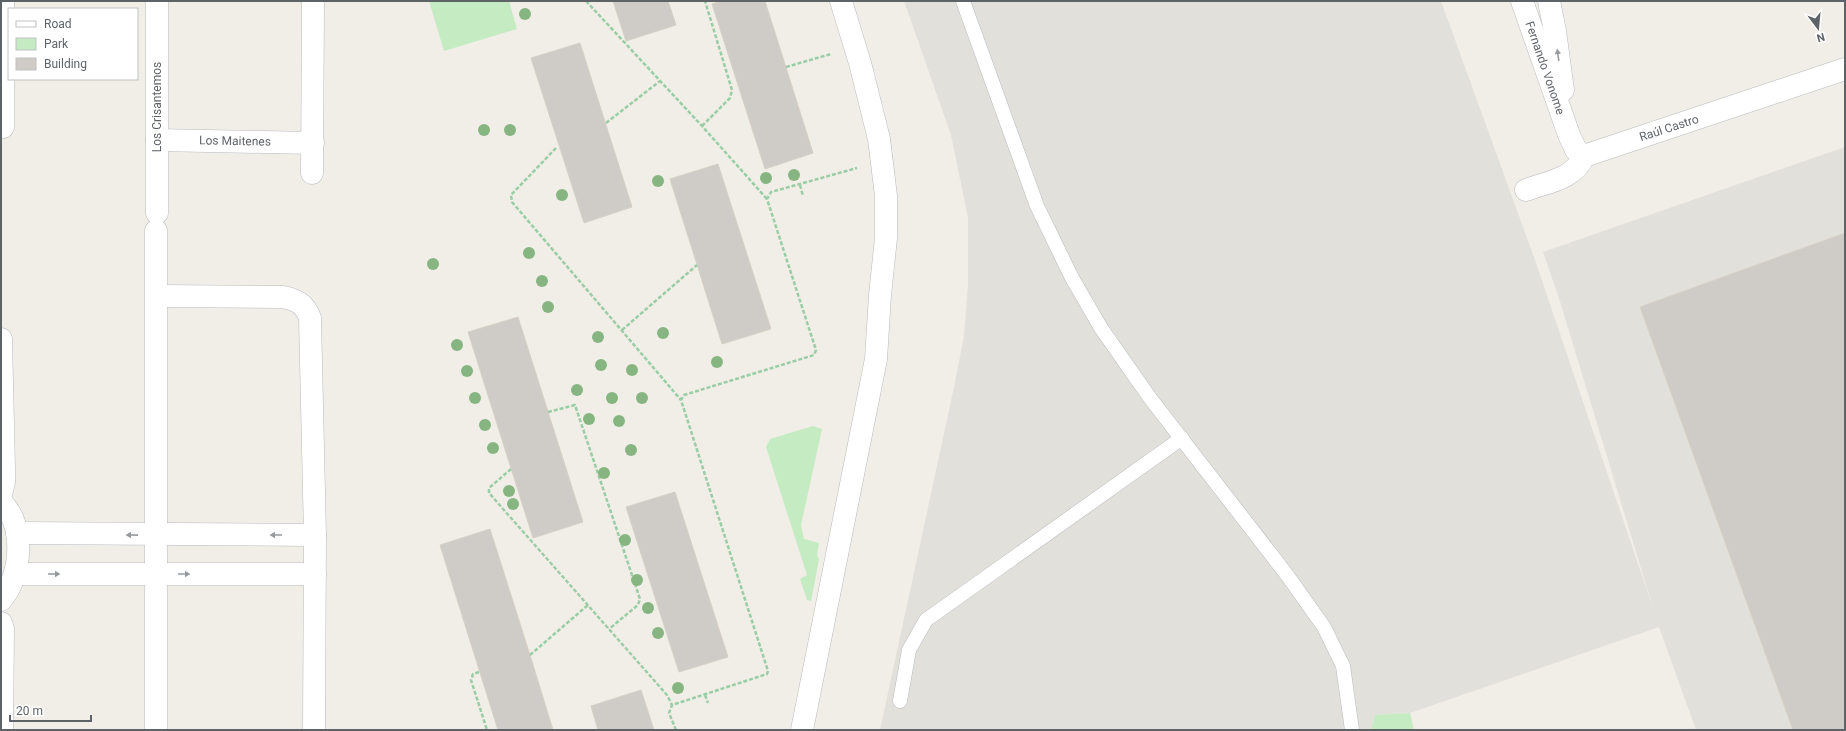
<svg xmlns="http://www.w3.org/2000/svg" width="1846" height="731" font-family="Roboto,sans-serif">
<rect width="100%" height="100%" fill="#f1eee7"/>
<!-- industrial -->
<polygon fill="#e2e0db" points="904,1 1441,1 1535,260 1653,608 1558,295 1543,252 1845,147 1845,730 1696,730 1659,627 1410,713 1375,715 1371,730 880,730 954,387 964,336 968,284 968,218 951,135"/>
<!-- green -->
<g fill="#c4ebc2">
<polygon points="429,1 509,1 517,29 444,51"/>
<polygon points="813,426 822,429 801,525 804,539 819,543 817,555 819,559 811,601 807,600 800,579 807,575 766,447 770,439"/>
<polygon points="1410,713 1414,730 1371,730 1375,715"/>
</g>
<!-- building -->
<g fill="#cfcbc6" stroke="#d7d0c4">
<polygon points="613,1 668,1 676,25 626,41"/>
<polygon points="721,1 765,1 813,153 765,169 712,4"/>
<polygon points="580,43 632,207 584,223 531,58"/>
<polygon points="718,164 771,329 722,344 670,179"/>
<polygon points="1845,233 1845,730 1793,730 1640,307"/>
<polygon points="518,317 583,522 533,538 468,332"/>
<polygon points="675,492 728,657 679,672 626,507"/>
<polygon points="490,529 530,655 553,730 498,730 440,545"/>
<polygon points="641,690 654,730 598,730 591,706"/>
</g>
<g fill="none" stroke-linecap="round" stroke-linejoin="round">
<!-- service casing -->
<g stroke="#b7babe" stroke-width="15">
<g id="service">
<polyline points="963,1 1037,206 1072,278 1101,328 1150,398 1287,575 1324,627 1343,666 1352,730"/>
<polyline points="900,701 909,650 926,620 1182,438"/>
</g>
</g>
<!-- minor casing -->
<g stroke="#b7babe" stroke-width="23">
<g id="minor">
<polyline points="1522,1 1569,135 1576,150 1584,156"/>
<polyline points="1549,1 1555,31 1563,90"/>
<polyline points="3,127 3,1"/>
<polyline points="157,140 313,143"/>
<polyline points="312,173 313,1"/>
<path d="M1526,190C1548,182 1574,179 1584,156L1845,69"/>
<polyline points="157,213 157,1"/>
<path d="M157,296L283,297C297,300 305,304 310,318L315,535L314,730"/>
<polyline points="1,339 4,469 4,482 1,494"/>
<path d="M1,502C26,525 22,576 1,600"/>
<polyline points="17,533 315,535"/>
<polyline points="15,574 315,574"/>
<polyline points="1,623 3,629 2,730"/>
<polyline points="156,730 156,231"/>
<polyline points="802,730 876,359 880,295 886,238 886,196 879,139 860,63 841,1"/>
</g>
</g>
<!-- path -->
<g stroke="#99cda5" stroke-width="2.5" stroke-dasharray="4 2" stroke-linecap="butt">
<polyline points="586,1 702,126 767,199"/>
<polyline points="786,67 831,54"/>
<polyline points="606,123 660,81"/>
<polyline points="702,126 730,98 732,90 705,1"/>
<polyline points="556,148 511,195 512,202 681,400"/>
<polyline points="800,185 803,196"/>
<polyline points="622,330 697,265"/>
<polyline points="548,412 575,405 640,599 638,605 609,629"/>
<polyline points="511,469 489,488 489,493 667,695 672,705"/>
<polyline points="530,655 588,605"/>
<polyline points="479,672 473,674 471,680 487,730"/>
<polyline points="705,695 708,703"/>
<polyline points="676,730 669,713 672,705 767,674 768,671 681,400 684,395 814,355 816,350 767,199 771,192 857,168"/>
</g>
<!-- service -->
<use href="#service" stroke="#fff" stroke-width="14"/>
<!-- minor -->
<use href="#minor" stroke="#fff" stroke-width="22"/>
</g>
<!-- trees -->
<g fill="#86b581">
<circle cx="525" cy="14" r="6"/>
<circle cx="484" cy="130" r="6"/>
<circle cx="510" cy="130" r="6"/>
<circle cx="794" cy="175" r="6"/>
<circle cx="766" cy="178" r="6"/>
<circle cx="658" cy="181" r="6"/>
<circle cx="562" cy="195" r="6"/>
<circle cx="529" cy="253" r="6"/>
<circle cx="433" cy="264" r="6"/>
<circle cx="542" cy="281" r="6"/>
<circle cx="548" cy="307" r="6"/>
<circle cx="663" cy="333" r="6"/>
<circle cx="598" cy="337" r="6"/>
<circle cx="457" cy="345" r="6"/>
<circle cx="717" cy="362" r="6"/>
<circle cx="601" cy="365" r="6"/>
<circle cx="632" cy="370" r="6"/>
<circle cx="467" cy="371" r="6"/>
<circle cx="577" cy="390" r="6"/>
<circle cx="475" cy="398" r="6"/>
<circle cx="612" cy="398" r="6"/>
<circle cx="642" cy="398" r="6"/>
<circle cx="589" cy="419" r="6"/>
<circle cx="619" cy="421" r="6"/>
<circle cx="485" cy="425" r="6"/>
<circle cx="493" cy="448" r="6"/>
<circle cx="631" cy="450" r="6"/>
<circle cx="604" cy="473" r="6"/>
<circle cx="509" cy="491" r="6"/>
<circle cx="513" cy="504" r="6"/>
<circle cx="625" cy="540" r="6"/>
<circle cx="637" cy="580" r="6"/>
<circle cx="648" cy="608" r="6"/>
<circle cx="658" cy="633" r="6"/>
<circle cx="678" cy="688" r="6"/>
</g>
<!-- one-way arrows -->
<defs><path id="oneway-solid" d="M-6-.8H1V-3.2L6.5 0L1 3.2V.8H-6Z"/></defs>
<g fill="#969a9d">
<use href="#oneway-solid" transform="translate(1558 55) rotate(-98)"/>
<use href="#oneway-solid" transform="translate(132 535) rotate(-179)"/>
<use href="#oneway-solid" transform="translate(276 535) rotate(-180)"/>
<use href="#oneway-solid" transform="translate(54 574)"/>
<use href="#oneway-solid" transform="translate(184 574)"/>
</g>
<g text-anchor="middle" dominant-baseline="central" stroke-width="3.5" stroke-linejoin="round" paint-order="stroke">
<!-- street labels -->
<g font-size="12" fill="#5e6368" stroke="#fff">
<text transform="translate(1545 68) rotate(71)">Fernando Vonome</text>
<text transform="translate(157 107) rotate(-90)">Los Crisantemos</text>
<text transform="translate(1669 128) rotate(-18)">Raúl Castro</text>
<text transform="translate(235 141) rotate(1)">Los Maitenes</text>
</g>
</g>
<!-- border -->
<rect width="1846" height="731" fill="none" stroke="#5e6368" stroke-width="4"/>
<!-- legend -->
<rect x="8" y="8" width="130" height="72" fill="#ffffff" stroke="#bfc1c3"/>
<rect x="16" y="21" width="20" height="6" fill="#ffffff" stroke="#bfc1c3"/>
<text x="44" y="28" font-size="12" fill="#5e6368">Road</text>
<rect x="16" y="38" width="20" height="12" fill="#c4ebc2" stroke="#bfc1c3"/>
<text x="44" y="48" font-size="12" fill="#5e6368">Park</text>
<rect x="16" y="58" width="20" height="12" fill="#cfcbc6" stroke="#bfc1c3"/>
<text x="44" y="68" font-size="12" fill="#5e6368">Building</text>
<!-- north arrow -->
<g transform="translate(1818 28) rotate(164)" stroke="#ffffff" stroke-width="3" paint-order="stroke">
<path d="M0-3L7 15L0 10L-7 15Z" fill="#5e6368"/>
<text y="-6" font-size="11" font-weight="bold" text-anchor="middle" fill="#5e6368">N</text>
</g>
<!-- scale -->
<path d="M10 715v6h81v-6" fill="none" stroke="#5e6368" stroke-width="2"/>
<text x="16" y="715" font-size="12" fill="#5e6368" stroke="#ffffff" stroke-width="3" paint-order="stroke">20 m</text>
</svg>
